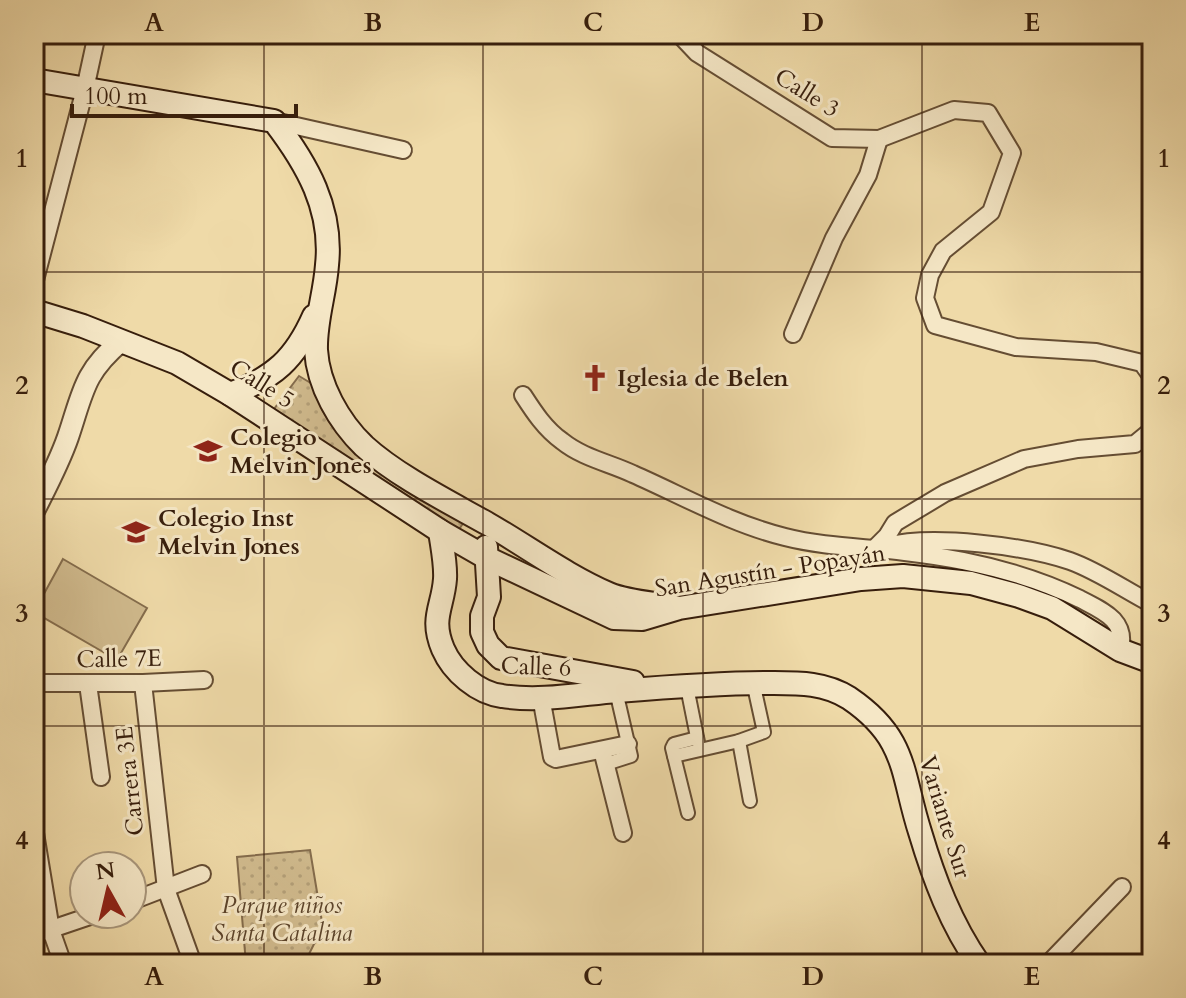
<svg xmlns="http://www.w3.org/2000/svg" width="1186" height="998" font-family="Cardo,serif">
<defs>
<pattern id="grass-dots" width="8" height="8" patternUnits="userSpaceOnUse" patternTransform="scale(2)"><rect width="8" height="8" fill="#d0ba8d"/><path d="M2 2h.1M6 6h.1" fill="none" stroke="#b39f78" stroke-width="1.8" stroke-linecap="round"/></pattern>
</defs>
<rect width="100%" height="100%" fill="#efdaa8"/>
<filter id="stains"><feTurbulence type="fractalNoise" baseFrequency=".0025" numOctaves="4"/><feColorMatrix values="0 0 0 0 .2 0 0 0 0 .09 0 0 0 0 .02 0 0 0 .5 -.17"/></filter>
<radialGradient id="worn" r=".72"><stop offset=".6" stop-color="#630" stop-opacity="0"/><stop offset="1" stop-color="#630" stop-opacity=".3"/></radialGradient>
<!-- grass -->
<g fill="url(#grass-dots)" stroke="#846c4c" stroke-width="2">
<polygon points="299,376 319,388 322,410 335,430 464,522 455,535 271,413"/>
<polygon points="310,850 324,934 314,944 304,964 246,964 237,857"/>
</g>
<!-- pitch -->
<polygon fill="#d0ba8d" stroke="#846c4c" stroke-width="2" points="63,559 147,608 117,660 34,612"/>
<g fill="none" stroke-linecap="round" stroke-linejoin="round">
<!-- pedestrian casing -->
<g stroke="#654d33" stroke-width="16">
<g id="pedestrian">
<polyline points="687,687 698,742"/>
<polyline points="739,741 750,801"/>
<polyline points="674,756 739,741 764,732 753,682"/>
<polyline points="606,764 631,756 616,691"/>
<polyline points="688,813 672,748 674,744 697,738"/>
</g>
</g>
<!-- minor casing -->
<g stroke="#654d33" stroke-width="20">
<g id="minor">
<polyline points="679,34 697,53 832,138 879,139 954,110 988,113 1012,153 991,212 943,251 930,275 925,298 935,325 1016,347 1096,352 1142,363 1152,377"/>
<polyline points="274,121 403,150"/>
<polyline points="34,284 85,89 97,34"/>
<polyline points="793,334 834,238 868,175 879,139"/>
<path d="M523,395C534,412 545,429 562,441C583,458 610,463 633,474C683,496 732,524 785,537C824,547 865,547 905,552C966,559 1025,572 1080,599C1103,611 1127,620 1120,650"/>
<path d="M887,546C932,534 1025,546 1070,561C1098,571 1125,590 1152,604"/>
<polyline points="874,549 887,536 895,523 945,493 1024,459 1078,449 1135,444 1152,430"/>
<polyline points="34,683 143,683 204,680"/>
<polyline points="143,683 166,889 193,964"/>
<polyline points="88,684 101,777"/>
<polyline points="541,697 552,757 556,759 628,744"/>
<polyline points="602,750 623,833"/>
<polyline points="34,827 51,930 63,964"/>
<polyline points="132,901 202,874"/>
<polyline points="34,935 96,914"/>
<polyline points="1048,964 1122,887"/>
</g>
</g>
<!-- tertiary casing -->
<g stroke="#654d33" stroke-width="24">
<path id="tertiary" d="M34,511C46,487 59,463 68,437C83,393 83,373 121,341"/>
</g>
<!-- secondary casing -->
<g stroke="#371e0c" stroke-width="26">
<g id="secondary">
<path d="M34,80L274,121C307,164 333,209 327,265C325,294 315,321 316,350C318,385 339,422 364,446C397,476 449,502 488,524C528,547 567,576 609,594C628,602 654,603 675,607"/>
<polyline points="34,311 83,326 177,363 230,394 440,531 487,558 614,618 642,619 679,608 861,579 903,576 971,583 1019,596 1052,608 1120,650 1152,662"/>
<path d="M230,394C274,378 295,359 314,316"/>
<path d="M440,531C442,546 446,564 445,579C443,607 430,618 443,649C453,672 478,693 502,696C540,702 580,694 617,691C667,687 718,683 768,683C797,683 824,682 849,698C908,738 901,773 920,832C934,879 951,924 979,964"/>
<polyline points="486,547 489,597 482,616 482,632 488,645 501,658 633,682"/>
</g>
</g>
<!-- pedestrian -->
<use href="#pedestrian" stroke="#f5e7c6" stroke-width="12"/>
<!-- minor -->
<use href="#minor" stroke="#f5e7c6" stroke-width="16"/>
<!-- tertiary -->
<use href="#tertiary" stroke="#f5e7c6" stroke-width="20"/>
<!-- secondary -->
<use href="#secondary" stroke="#f5e7c6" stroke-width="22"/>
</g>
<!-- grid -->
<path fill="none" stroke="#371e0c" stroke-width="2" stroke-opacity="0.55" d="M264,34V964M483,34V964M703,34V964M922,34V964M34,272H1152M34,499H1152M34,726H1152"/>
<!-- icons -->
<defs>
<g id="church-bare" transform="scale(2.16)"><path d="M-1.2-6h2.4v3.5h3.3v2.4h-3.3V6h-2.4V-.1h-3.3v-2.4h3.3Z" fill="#8f2418" stroke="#f5e7c6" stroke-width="2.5" paint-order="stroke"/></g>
<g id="school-bare" transform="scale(2.16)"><path d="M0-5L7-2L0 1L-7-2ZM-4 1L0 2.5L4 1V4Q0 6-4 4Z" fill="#8f2418" stroke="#f5e7c6" stroke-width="2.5" paint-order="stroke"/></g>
</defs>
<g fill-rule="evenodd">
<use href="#church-bare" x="595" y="378"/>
<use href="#school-bare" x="208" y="451"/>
<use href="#school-bare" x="136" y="532"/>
</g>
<g text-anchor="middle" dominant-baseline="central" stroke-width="6" stroke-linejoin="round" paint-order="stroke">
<!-- street labels -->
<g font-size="24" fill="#371e0c" stroke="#f5e7c6">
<text transform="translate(807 93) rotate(32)">Calle 3</text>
<text transform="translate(262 384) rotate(32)">Calle 5</text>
<text transform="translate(770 571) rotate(-9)">San Agustín - Popayán</text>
<text transform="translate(119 659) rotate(-1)">Calle 7E</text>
<text transform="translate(536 667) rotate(2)">Calle 6</text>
<text transform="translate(130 781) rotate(-96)">Carrera 3E</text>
<text transform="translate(945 817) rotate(73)">Variante Sur</text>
</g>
<!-- poi labels -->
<g font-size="24" font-weight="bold" fill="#371e0c" stroke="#f5e7c6" text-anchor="start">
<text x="617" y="378">Iglesia de Belen</text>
<text x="230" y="437">Colegio<tspan x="230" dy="28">Melvin Jones</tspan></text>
<text x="158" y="518">Colegio Inst<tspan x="158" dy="28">Melvin Jones</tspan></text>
</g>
<!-- park labels -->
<g font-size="24" font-style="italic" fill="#5d452c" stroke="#f5e7c6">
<text x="282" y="905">Parque niños<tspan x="282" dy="28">Santa Catalina</tspan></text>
</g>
</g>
<!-- margin -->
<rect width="1186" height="998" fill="none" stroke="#efdaa8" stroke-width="88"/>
<!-- north arrow -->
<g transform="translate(108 890) rotate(352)"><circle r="38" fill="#f5e7c6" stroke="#a9977c" stroke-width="2"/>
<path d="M0-6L14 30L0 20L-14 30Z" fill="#8f2418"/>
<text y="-12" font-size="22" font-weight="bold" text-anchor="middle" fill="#371e0c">N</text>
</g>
<!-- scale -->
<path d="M72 104v12h224v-12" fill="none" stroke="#371e0c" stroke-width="4"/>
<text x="84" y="104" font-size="24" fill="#371e0c" stroke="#f5e7c6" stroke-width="6" paint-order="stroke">100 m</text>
<rect x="44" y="44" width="1098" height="910" fill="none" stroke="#371e0c" stroke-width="3"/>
<g font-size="26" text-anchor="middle" font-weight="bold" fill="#371e0c">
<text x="154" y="31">A</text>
<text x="373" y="31">B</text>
<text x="593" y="31">C</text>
<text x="813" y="31">D</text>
<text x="1032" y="31">E</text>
<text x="22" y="167">1</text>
<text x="1164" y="167">1</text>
<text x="22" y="394">2</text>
<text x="1164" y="394">2</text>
<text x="22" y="622">3</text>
<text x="1164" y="622">3</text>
<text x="22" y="849">4</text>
<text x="1164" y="849">4</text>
<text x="154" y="985">A</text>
<text x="373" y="985">B</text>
<text x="593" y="985">C</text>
<text x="813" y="985">D</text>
<text x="1032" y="985">E</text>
</g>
<rect width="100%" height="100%" filter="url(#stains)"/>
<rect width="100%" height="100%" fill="url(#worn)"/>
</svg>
